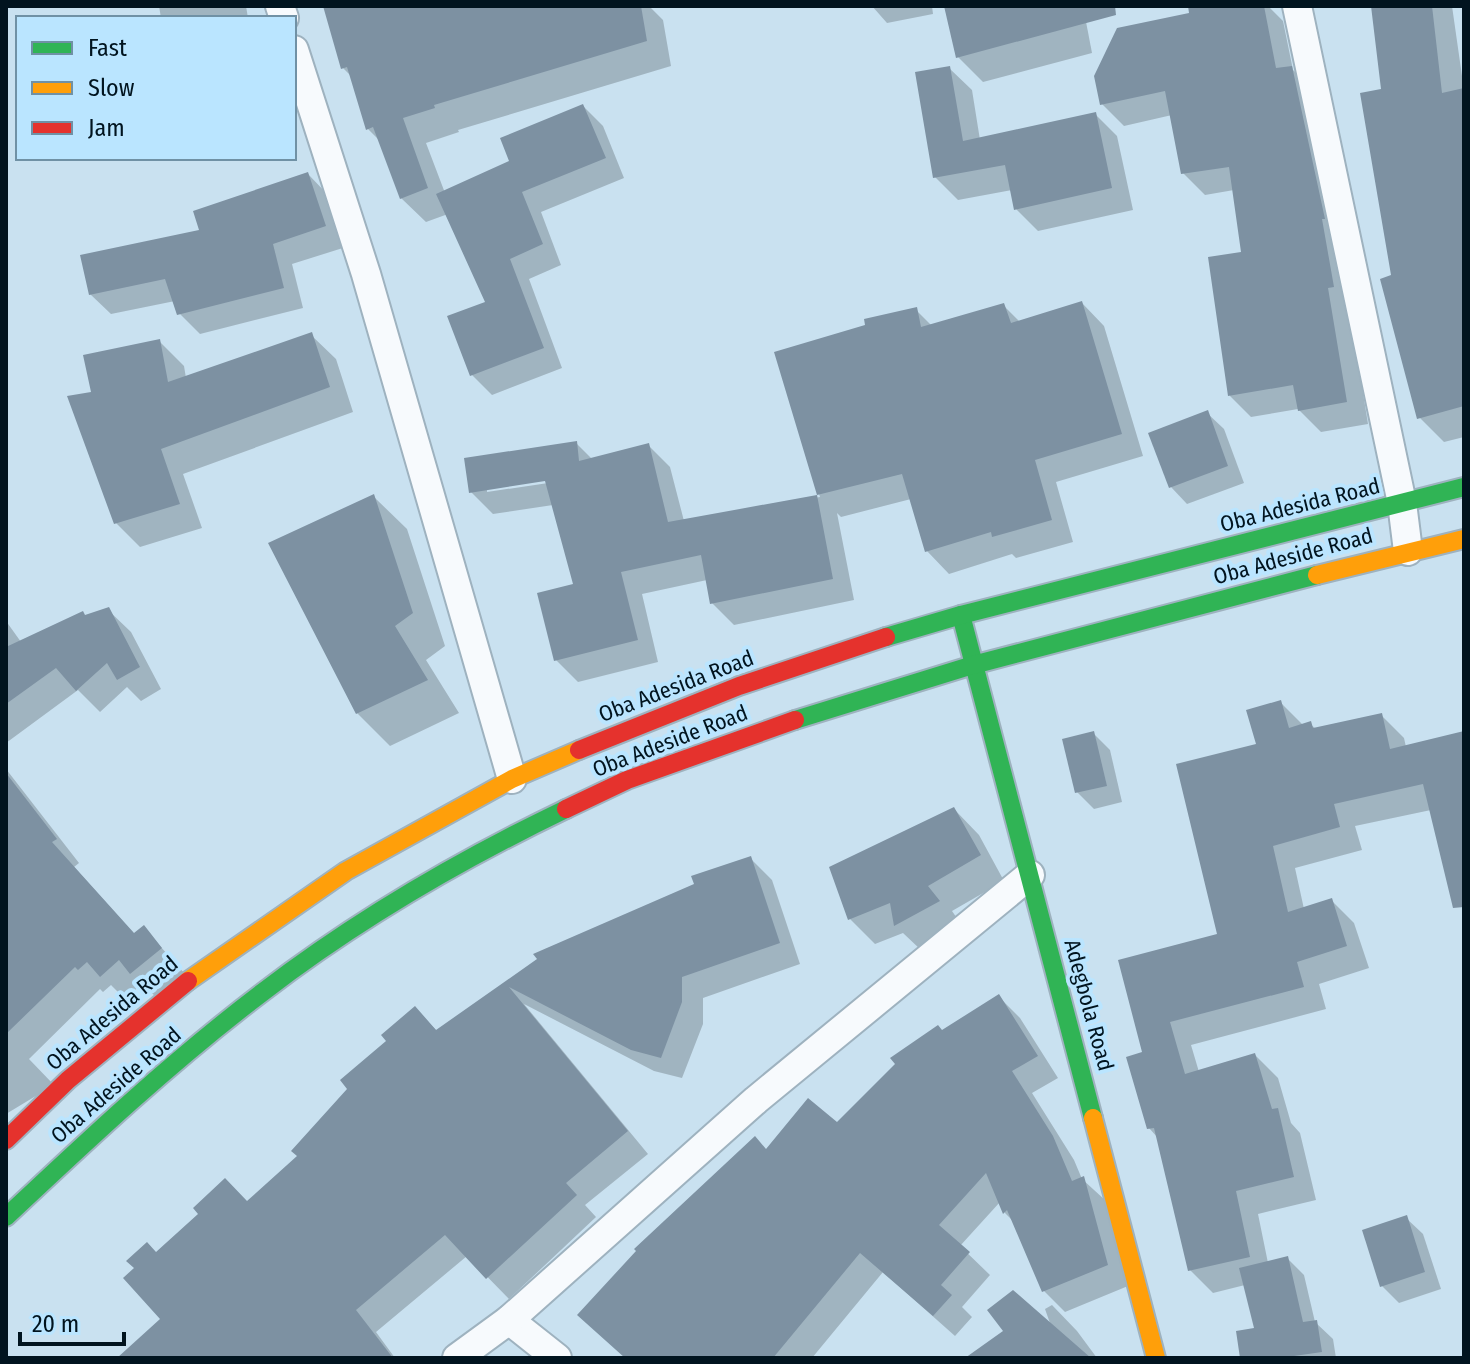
<svg xmlns="http://www.w3.org/2000/svg" width="1470" height="1364" font-family="'Fira Sans Condensed',sans-serif">
<rect width="100%" height="100%" fill="#c9e1f0"/>
<!-- shadow -->
<g fill="#0003" fill-rule="evenodd">
<polygon points="159,6 246,6 248,18 161,18"/>
<polygon points="334,6 649,6 663,20 671,66 458,130 459,132 426,143 445,193 512,162 583,106 603,126 624,178 541,212 561,265 529,279 562,368 492,395 472,375 487,303 448,214 426,222 401,198 380,141 368,129 352,77 343,68"/>
<polygon points="872,6 932,6 933,14 887,23"/>
<polygon points="946,6 1083,6 1092,53 983,82 958,57"/>
<polygon points="1190,6 1268,6 1283,21 1293,70 1314,90 1368,424 1321,432 1298,409 1251,417 1230,396 1243,254 1234,190 1205,195 1183,173 1172,115 1124,126 1102,104 1191,14"/>
<polygon points="1373,6 1452,6 1464,90 1464,437 1444,442 1419,417 1393,277 1383,91"/>
<polygon points="949,68 972,90 980,140 1095,114 1117,136 1133,210 1038,231 1016,209 1012,190 958,200 935,177"/>
<polygon points="308,174 328,195 346,247 292,264 303,308 200,334 179,313 175,301 111,314 90,294"/>
<path d="M1082,303L1104,326L1143,456L1056,482L1073,542L1016,558L1012,554L949,574L927,551L911,499L841,517L837,513L854,600L734,625L712,603L707,580L642,594L658,662L578,682L556,660L576,585L553,505L493,514L471,492L576,443L592,459L648,445L670,467L684,521L820,497L776,353L916,310L932,326L1003,305L1020,322ZM554,478L555,482L487,492V488Z"/>
<polygon points="311,335 336,359 353,412 183,474 202,528 140,547 116,523 160,342 184,366 186,378"/>
<polygon points="1207,413 1224,429 1244,483 1187,504 1171,487"/>
<polygon points="374,497 407,529 445,646 426,660 459,713 390,746 357,713"/>
<polygon points="108,610 131,632 161,689 141,701 127,687 100,712 78,690 6,743 6,621 21,642"/>
<polygon points="1280,702 1304,726 1310,724 1316,729 1381,715 1404,738 1406,747 1464,736 1464,905 1431,810 1355,826 1362,850 1295,868 1304,909 1331,900 1354,923 1369,968 1319,984 1326,1009 1191,1045 1199,1072 1255,1055 1278,1078 1291,1123 1300,1133 1316,1200 1258,1214 1268,1263 1287,1258 1304,1275 1315,1322 1333,1339 1336,1358 1242,1358 1256,1330 1245,1285 1213,1293 1190,1270 1158,1138 1149,1128 1145,1054 1220,935 1258,746"/>
<polygon points="1093,733 1110,750 1122,802 1094,809 1077,792"/>
<polygon points="6,769 79,863 74,867 135,935 144,928 184,973 155,996 142,984 125,999 111,985 103,992 100,989 29,1059 54,1085 6,1114"/>
<polygon points="954,809 979,835 1004,881 952,911 963,927 921,950 903,933 875,944 850,919"/>
<polygon points="750,858 772,880 800,964 703,998 703,1024 682,1078 654,1071 524,1004 648,1154 585,1205 596,1217 509,1299 467,1256 376,1332 395,1358 120,1358 163,1320 156,1254 248,1203 300,1157 415,1008 437,1031 540,959"/>
<polygon points="999,997 1020,1018 1058,1078 1032,1093 1074,1160 1082,1179 1105,1200 1128,1286 1065,1312 1044,1291 1015,1223 1005,1213 1000,1202 960,1246 990,1275 962,1307 972,1317 955,1336 883,1272 812,1358 626,1358 767,1151 837,1125 942,1032"/>
<polygon points="1406,1218 1423,1234 1441,1289 1399,1303 1382,1286"/>
<polygon points="1052,1305 1077,1331 1097,1358 968,1358 1051,1326 1045,1309"/>
</g>
<!-- building -->
<g fill="#7d91a2">
<polygon points="323,6 641,6 647,41 434,105 435,108 403,118 428,188 400,199 373,127 366,130 347,67 341,69"/>
<polygon points="944,6 1115,6 1116,15 956,58"/>
<polygon points="1188,6 1264,6 1276,68 1292,66 1325,219 1322,219 1334,287 1328,288 1347,402 1298,411 1293,385 1228,396 1208,257 1241,252 1229,167 1181,174 1165,91 1100,105 1094,76 1117,28 1189,13"/>
<polygon points="1371,6 1432,6 1442,93 1464,88 1464,406 1417,419 1380,279 1391,275 1360,93 1381,89"/>
<polygon points="950,66 963,141 1096,112 1112,188 1014,210 1005,165 933,178 915,72"/>
<polygon points="583,104 606,158 522,192 543,244 510,259 544,348 470,376 447,316 485,302 436,194 509,161 500,138"/>
<polygon points="308,172 326,226 273,244 284,288 177,315 165,279 89,295 80,255 199,230 193,211"/>
<polygon points="1082,301 1122,434 1035,460 1052,520 992,537 991,532 925,552 902,474 817,495 774,352 865,325 864,319 917,307 921,327 1004,303 1011,323"/>
<polygon points="312,332 330,387 161,449 180,504 114,524 67,396 91,392 83,355 160,339 168,382"/>
<polygon points="1208,410 1228,466 1169,488 1148,433"/>
<polygon points="577,441 579,461 649,443 668,522 817,495 833,579 710,604 701,555 621,572 638,640 554,661 537,593 573,584 545,481 469,493 464,458"/>
<polygon points="374,494 413,613 395,626 428,680 356,714 268,543"/>
<polygon points="109,607 140,667 117,680 107,663 76,691 56,668 6,704 6,647 83,611 85,615"/>
<polygon points="1281,700 1289,728 1311,721 1313,728 1382,713 1390,749 1464,731 1464,907 1453,908 1423,784 1334,804 1340,827 1273,846 1288,912 1332,898 1347,946 1297,962 1304,987 1170,1022 1185,1074 1255,1053 1272,1109 1278,1108 1294,1177 1236,1191 1250,1257 1188,1271 1154,1128 1147,1129 1126,1057 1142,1052 1118,960 1217,934 1176,764 1256,744 1246,710"/>
<polygon points="1094,731 1107,786 1075,793 1062,739"/>
<polygon points="6,773 57,839 52,842 134,933 144,925 162,948 130,974 119,960 100,977 87,962 78,970 75,967 6,1034"/>
<polygon points="954,807 981,855 928,886 940,901 894,926 890,903 848,920 829,867"/>
<polygon points="751,856 780,943 682,977 682,1002 661,1058 631,1050 509,987 628,1131 566,1183 577,1195 486,1279 445,1235 356,1310 393,1358 117,1358 160,1319 123,1278 134,1268 126,1261 147,1242 156,1252 198,1214 193,1208 225,1178 247,1201 297,1156 291,1151 347,1089 340,1080 386,1041 381,1035 415,1006 436,1030 537,959 533,954 694,884 691,876"/>
<polygon points="999,994 1038,1056 1012,1071 1053,1136 1072,1181 1084,1176 1108,1265 1042,1292 1007,1210 1003,1214 986,1173 939,1225 970,1252 941,1285 952,1295 933,1316 860,1253 773,1358 625,1358 577,1315 636,1251 634,1249 755,1136 766,1149 808,1098 837,1122 895,1064 890,1058 938,1025 942,1030"/>
<polygon points="1407,1215 1425,1272 1380,1287 1362,1230"/>
<polygon points="1288,1256 1303,1322 1317,1320 1322,1352 1280,1358 1240,1358 1236,1331 1254,1328 1239,1268"/>
<polygon points="1013,1290 1091,1358 965,1358 1003,1331 987,1310"/>
</g>
<g fill="none" stroke-linecap="round" stroke-linejoin="round">
<!-- street casing -->
<g stroke="#9eb2bf" stroke-width="32">
<g id="street">
<polyline points="280,6 284,18"/>
<polyline points="1297,6 1402,503 1408,551"/>
<polyline points="294,50 366,274 512,779"/>
<polyline points="509,1320 557,1358"/>
<polyline points="457,1358 509,1320 756,1100 1030,875"/>
</g>
</g>
<!-- fast casing -->
<g stroke="#9eb2bf" stroke-width="22">
<g id="fast">
<polyline points="961,615 1093,1118"/>
<polyline points="886,637 961,615 1464,487"/>
<polyline points="795,720 973,665 1317,575"/>
<path d="M6,1217C89,1139 172,1061 263,992C357,920 460,860 566,809"/>
</g>
</g>
<!-- slow casing -->
<g stroke="#9eb2bf" stroke-width="22">
<g id="slow">
<polyline points="1317,575 1464,539"/>
<polyline points="188,981 346,871 512,779 579,750"/>
<polyline points="1093,1118 1156,1358"/>
</g>
</g>
<!-- jam casing -->
<g stroke="#9eb2bf" stroke-width="22">
<g id="jam">
<polyline points="579,750 739,686 886,637"/>
<polyline points="566,809 627,780 795,720"/>
<polyline points="6,1140 68,1080 188,981"/>
</g>
</g>
<!-- street -->
<use href="#street" stroke="#f7fafd" stroke-width="28"/>
<!-- fast -->
<use href="#fast" stroke="#30b455" stroke-width="18"/>
<!-- slow -->
<use href="#slow" stroke="#ff9f0a" stroke-width="18"/>
<!-- jam -->
<use href="#jam" stroke="#e5322d" stroke-width="18"/>
</g>
<g text-anchor="middle" dominant-baseline="central" stroke-width="8" stroke-linejoin="round" paint-order="stroke">
<!-- street labels -->
<g font-size="22" fill="#01141f" stroke="#bae5ff">
<text transform="translate(1300 505) rotate(-14)">Oba Adesida Road</text>
<text transform="translate(1293 556) rotate(-15)">Oba Adeside Road</text>
<text transform="translate(676 686) rotate(-21)">Oba Adesida Road</text>
<text transform="translate(670 741) rotate(-21)">Oba Adeside Road</text>
<text transform="translate(1089 1005) rotate(75)">Adegbola Road</text>
<text transform="translate(112 1013) rotate(-40)">Oba Adesida Road</text>
<text transform="translate(116 1085) rotate(-41)">Oba Adeside Road</text>
</g>
</g>
<!-- border -->
<rect width="1470" height="1364" fill="none" stroke="#01141f" stroke-width="16"/>
<!-- legend -->
<rect x="16" y="16" width="280" height="144" fill="#bae5ff" stroke="#7091a5" stroke-width="2"/>
<rect x="32" y="42" width="40" height="12" fill="#30b455" stroke="#7091a5" stroke-width="2"/>
<text x="88" y="56" font-size="24" fill="#01141f">Fast</text>
<rect x="32" y="82" width="40" height="12" fill="#ff9f0a" stroke="#7091a5" stroke-width="2"/>
<text x="88" y="96" font-size="24" fill="#01141f">Slow</text>
<rect x="32" y="122" width="40" height="12" fill="#e5322d" stroke="#7091a5" stroke-width="2"/>
<text x="88" y="136" font-size="24" fill="#01141f">Jam</text>
<!-- scale -->
<path d="M20 1332v12h104v-12" fill="none" stroke="#01141f" stroke-width="4"/>
<text x="32" y="1332" font-size="24" fill="#01141f" stroke="#bae5ff" stroke-width="6" paint-order="stroke">20 m</text>
</svg>
